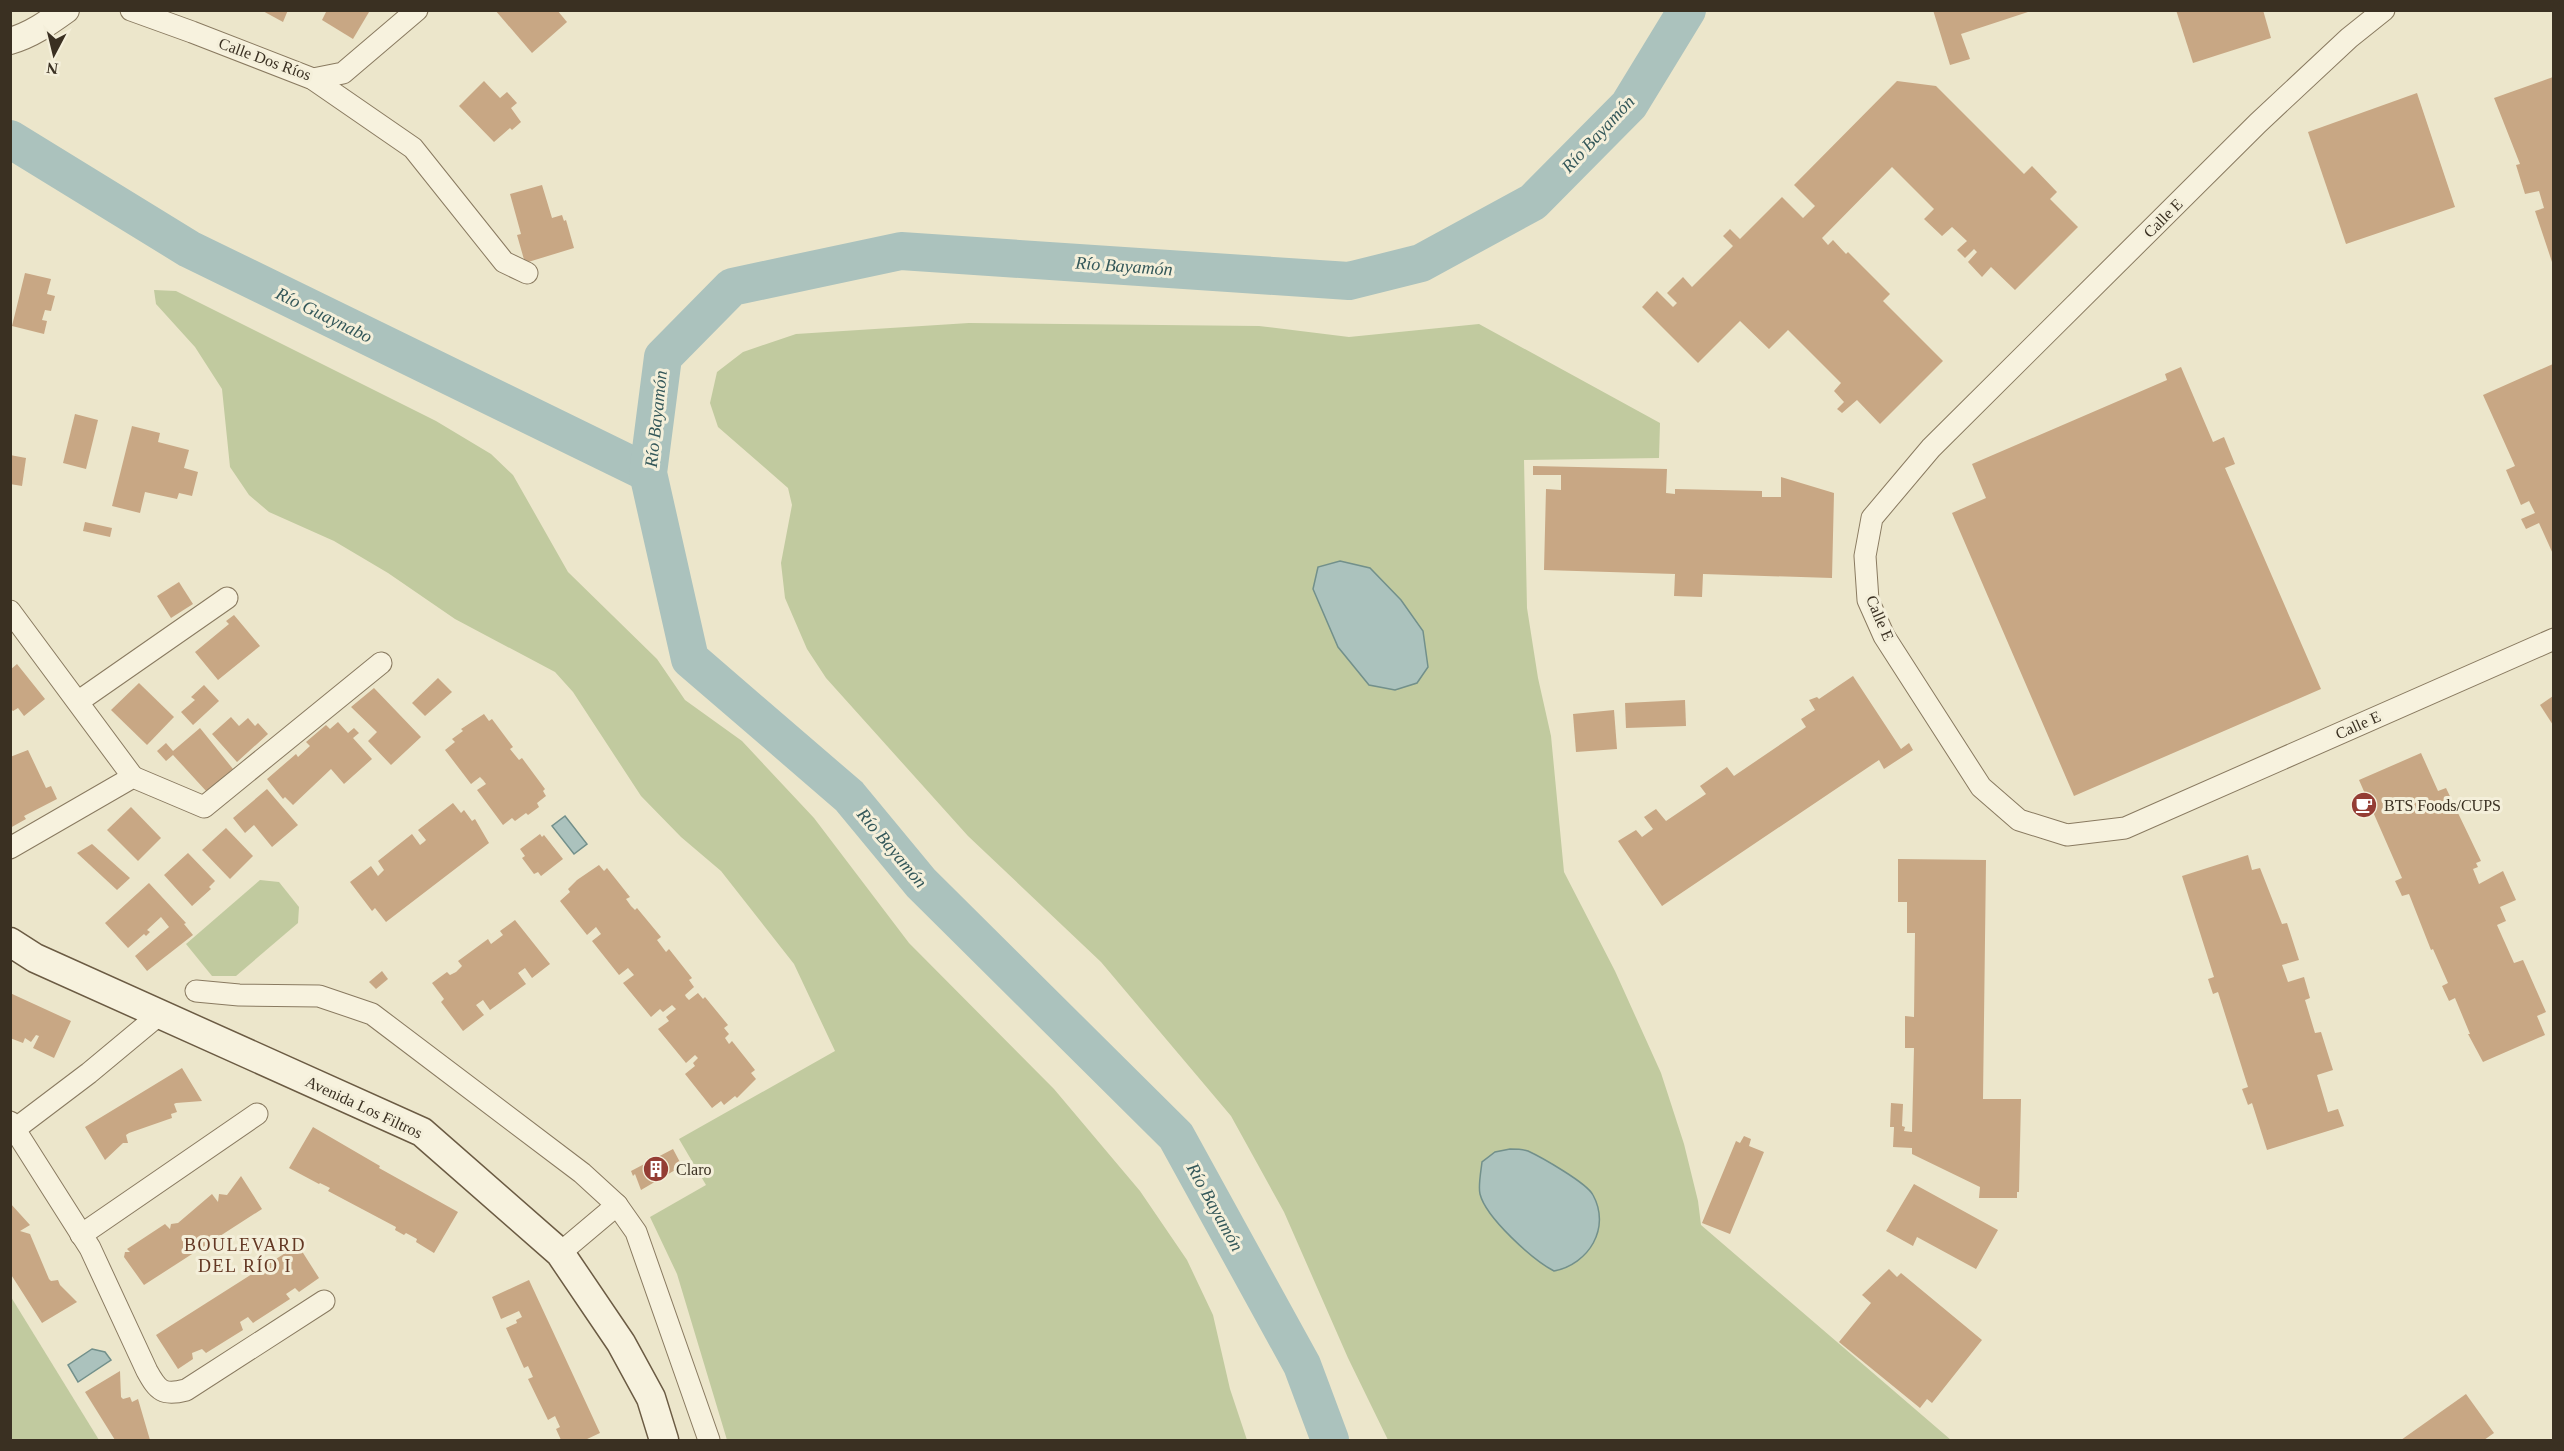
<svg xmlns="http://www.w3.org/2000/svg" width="2564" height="1451" font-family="'Times New Roman',serif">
<rect width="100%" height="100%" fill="#ece6cb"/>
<!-- green -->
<g fill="#c1ca9f">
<polygon points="154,290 176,291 436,421 491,454 513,475 568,572 657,659 685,700 742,741 814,818 909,943 1054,1089 1140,1191 1187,1260 1213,1315 1230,1389 1247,1440 727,1440 677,1274 650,1217 706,1185 679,1139 835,1051 794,964 721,871 681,837 641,796 573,692 555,672 455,619 388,573 334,541 269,512 249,495 230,467 222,389 195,347 156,304"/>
<polygon points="969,323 1259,326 1349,337 1479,324 1660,423 1659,458 1524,460 1527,608 1538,678 1551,736 1564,872 1615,971 1661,1073 1684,1144 1698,1201 1701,1225 1951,1440 1388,1440 1348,1358 1284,1212 1231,1116 1101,962 968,836 826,678 807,649 785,598 781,563 792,505 788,488 718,427 710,403 717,372 743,352 796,334"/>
<polygon points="260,880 279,882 299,907 298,923 236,976 212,976 186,944"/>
<polygon points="10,1297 11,1297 99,1440 11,1440"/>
</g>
<!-- water -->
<g fill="#abc2bd" stroke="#72908b" stroke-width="1.5">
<polygon points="1340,561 1370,568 1401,600 1423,631 1428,667 1417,683 1395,690 1369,685 1338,647 1313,589 1318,567"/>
<polygon points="565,816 587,844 574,854 552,826"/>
<path d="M1510,1149C1516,1149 1522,1149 1528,1151C1541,1157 1587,1183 1593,1195C1611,1228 1589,1264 1554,1271C1533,1260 1486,1218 1480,1194C1478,1186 1481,1171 1482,1162L1495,1152Z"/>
<polygon points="92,1349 105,1352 111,1360 78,1382 68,1365"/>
</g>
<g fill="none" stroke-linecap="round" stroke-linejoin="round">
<!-- river -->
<g stroke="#abc2bd" stroke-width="38">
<polyline points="10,139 189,249 648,473"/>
<polyline points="1330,1440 1302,1365 1176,1136 921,883 849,796 690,659 648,473 663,357 732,287 901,251 1349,281 1421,263 1533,202 1629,105 1687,10"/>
</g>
</g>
<!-- building -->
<g fill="#c8a784">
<polygon points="261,10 288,10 283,22"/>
<polygon points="327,10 366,10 369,12 353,39 322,20"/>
<polygon points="495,10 557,10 567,22 532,53"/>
<polygon points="1933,10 2031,10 2031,11 1961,34 1970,59 1950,65"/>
<polygon points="2176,10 2263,10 2271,38 2193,63"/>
<polygon points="2553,77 2553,265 2535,211 2544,208 2539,191 2525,194 2516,165 2520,164 2494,98"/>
<polygon points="484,81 500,98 507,92 517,103 511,108 521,122 512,130 510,128 494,142 459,106"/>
<polygon points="1897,81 1936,86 2024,174 2032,166 2057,192 2050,199 2078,227 2015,290 1991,267 1982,277 1968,262 1977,252 1974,249 1965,258 1957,250 1967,241 1952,227 1942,236 1924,219 1934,209 1892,167 1822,238 1828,245 1833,240 1846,254 1848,252 1890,294 1883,301 1943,361 1880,424 1857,400 1842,413 1837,409 1844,402 1834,391 1841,383 1788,330 1769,349 1740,321 1698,363 1642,307 1657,291 1673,307 1677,303 1667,293 1683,277 1692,287 1733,246 1723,236 1730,229 1740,239 1782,197 1803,218 1815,206 1794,185"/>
<polygon points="2417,93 2455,207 2346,244 2308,132"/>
<polygon points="542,185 552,218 562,215 564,221 566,220 574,248 525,263 517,235 521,234 510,194"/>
<polygon points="25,273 51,279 47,294 55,296 51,311 45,310 42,320 47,321 44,334 12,326"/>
<polygon points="2553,364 2553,554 2539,523 2526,529 2521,519 2535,513 2529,501 2521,505 2506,470 2515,466 2483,395"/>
<polygon points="2181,367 2213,442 2224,437 2235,464 2225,468 2321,689 2074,796 1952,513 1986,498 1972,464 2167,380 2165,374"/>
<polygon points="75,414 98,420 86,469 63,463"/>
<polygon points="132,426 160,433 158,442 189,450 184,468 198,472 192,496 179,493 177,499 145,492 140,513 112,506"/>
<polygon points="10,455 26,458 22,486 10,484"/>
<polygon points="1533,466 1667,469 1666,493 1675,494 1675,489 1762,491 1762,497 1781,497 1781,477 1834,493 1832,578 1703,574 1702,597 1674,596 1675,574 1544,570 1546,489 1561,490 1561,475 1533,475"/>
<polygon points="85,522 112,528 110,537 83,531"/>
<polygon points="179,582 193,604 171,618 157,596"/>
<polygon points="234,615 260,646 218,680 195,652 229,624 226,621"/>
<polygon points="17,664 45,699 24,716 18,708 13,711 10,708 10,670"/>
<polygon points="1853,676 1901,749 1909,743 1913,750 1884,769 1879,760 1662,906 1618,841 1636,830 1642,837 1653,829 1644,817 1656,809 1666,821 1706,794 1700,786 1727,767 1734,776 1806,727 1801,719 1815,710 1809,700 1817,697 1819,699"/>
<polygon points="438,678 452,692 425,716 412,703"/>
<polygon points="139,683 174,717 147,745 111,710"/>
<polygon points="204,685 219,701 193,725 181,712 195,700 191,697"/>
<polygon points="374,688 421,737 391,765 368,741 377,732 351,707"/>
<polygon points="2553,696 2553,725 2540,705"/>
<polygon points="1685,700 1686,726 1626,728 1625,703"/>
<polygon points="1614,710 1617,749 1576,752 1573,714"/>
<polygon points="484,714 489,721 492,719 513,747 510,749 519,760 522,758 545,789 543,791 546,796 537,803 539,807 528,815 526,813 515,821 512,818 503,825 477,790 486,784 483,780 480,777 471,784 445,750 455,742 452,739 463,731 461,729"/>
<polygon points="231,717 239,726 248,718 255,726 258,723 268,734 237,762 212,734"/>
<polygon points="338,722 348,733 354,728 359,733 353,738 372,759 344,784 331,769 293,805 285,797 283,799 267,779 296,754 298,757 310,746 306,742 326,725 330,729"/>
<polygon points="200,728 233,769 207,792 173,755 166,761 157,751 166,743 173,751"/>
<polygon points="28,750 46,788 51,786 57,799 24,816 26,819 10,828 10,757"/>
<polygon points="2421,753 2438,791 2446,788 2481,861 2476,863 2478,867 2473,869 2479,884 2503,871 2516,900 2500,907 2506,921 2497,925 2514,963 2523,960 2546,1012 2537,1016 2545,1035 2483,1062 2468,1034 2470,1034 2455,998 2449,1001 2442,986 2448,983 2433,949 2431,950 2409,894 2402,896 2395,881 2402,878 2359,780"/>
<polygon points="267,789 298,825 272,847 254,825 245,833 233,818"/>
<polygon points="453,803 461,813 464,810 472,821 475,819 489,843 386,922 375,908 372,911 350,882 371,866 378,876 384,870 378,861 412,834 420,845 424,842 426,840 418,830"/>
<polygon points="131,807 161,838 138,861 107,830"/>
<polygon points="226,828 253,856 230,879 202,850"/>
<polygon points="540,834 542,837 544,835 563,859 541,876 538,872 534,874 522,858 525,856 520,849"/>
<polygon points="92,844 130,878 117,890 77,853"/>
<polygon points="188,853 215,881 209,887 211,889 192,906 164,875"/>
<polygon points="2248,855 2252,870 2260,868 2282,924 2287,923 2299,960 2282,965 2288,982 2304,977 2310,998 2305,1000 2315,1033 2321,1032 2333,1070 2317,1075 2328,1112 2338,1109 2344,1126 2267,1150 2252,1103 2248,1105 2242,1089 2248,1087 2218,992 2213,994 2208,979 2214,977 2182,876"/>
<polygon points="1898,859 1986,860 1983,1099 2021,1099 2019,1192 2017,1192 2017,1198 1979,1198 1980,1187 1912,1154 1912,1148 1893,1147 1894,1127 1890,1127 1891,1103 1903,1104 1902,1126 1905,1127 1904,1131 1912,1132 1914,1048 1905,1048 1905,1016 1914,1017 1915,933 1907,933 1907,902 1898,902"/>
<polygon points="599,865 604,871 607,868 630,897 626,899 631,906 635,910 637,908 661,937 657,940 666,952 669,949 692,978 689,980 694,987 685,995 686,997 689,1000 698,993 703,999 705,997 728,1025 724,1028 729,1034 725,1038 729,1044 732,1041 755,1070 751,1073 756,1079 737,1098 735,1096 724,1105 721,1101 712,1108 685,1074 695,1066 693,1063 698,1058 695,1055 686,1063 658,1029 669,1021 666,1017 676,1009 672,1005 663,1012 660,1009 651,1017 623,983 634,975 628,968 619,975 592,941 601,934 596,927 587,935 560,901 570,892 568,889 577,880"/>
<polygon points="149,883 186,923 184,924 193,935 147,971 135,956 169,927 161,917 147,930 150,932 146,936 144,934 128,948 105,923"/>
<polygon points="515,920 550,964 532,978 525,968 518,973 526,984 490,1010 483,1000 476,1005 484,1015 463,1031 441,1002 444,999 432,983 447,972 450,975 456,972 462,966 458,961 488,939 491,944 503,935 500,931"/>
<polygon points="382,971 388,979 376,989 369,982"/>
<polygon points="10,993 71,1021 54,1058 33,1048 39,1036 36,1035 31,1042 25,1038 23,1043 10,1038"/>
<polygon points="182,1068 202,1101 176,1103 174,1104 177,1112 171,1114 172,1118 129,1133 126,1135 128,1143 123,1143 105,1160 85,1127"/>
<polygon points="313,1127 380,1166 379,1168 458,1212 434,1253 416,1242 417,1239 406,1233 404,1235 395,1230 396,1227 328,1191 330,1188 320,1183 319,1184 289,1168"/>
<polygon points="1744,1136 1751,1139 1749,1146 1764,1152 1730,1234 1702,1223 1736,1141 1740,1143"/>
<polygon points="673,1149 682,1166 641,1190 635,1174 633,1176 631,1171"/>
<polygon points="241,1176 262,1209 144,1285 124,1257 125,1252 130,1252 127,1249 165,1224 170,1229 171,1224 178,1223 212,1194 218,1202 219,1194 227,1195"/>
<polygon points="1914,1184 1998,1230 1976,1269 1917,1237 1913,1246 1886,1231"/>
<polygon points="10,1203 30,1225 20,1231 30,1234 49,1279 51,1281 58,1280 60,1285 77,1302 42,1323 10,1273"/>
<polygon points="298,1245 319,1278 299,1292 295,1288 286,1294 290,1299 253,1323 248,1317 240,1322 243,1330 206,1353 202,1349 192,1353 193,1359 178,1369 156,1335"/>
<polygon points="1889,1269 1897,1277 1901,1273 1982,1340 1932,1403 1927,1399 1920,1408 1839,1342 1871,1303 1862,1295"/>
<polygon points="529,1280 600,1433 585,1440 561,1440 556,1429 560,1427 555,1416 548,1420 528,1379 533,1377 528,1366 524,1368 506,1328 517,1323 516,1320 522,1317 519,1311 501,1319 492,1297"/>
<polygon points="120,1371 121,1397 123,1399 130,1397 132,1402 138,1399 150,1440 115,1440 85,1392"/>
<polygon points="2466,1394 2494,1433 2484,1440 2401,1440"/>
</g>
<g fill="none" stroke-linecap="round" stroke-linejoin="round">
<!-- minor casing -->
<g stroke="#897a60" stroke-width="23">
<g id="minor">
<polyline points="131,10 192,32 313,79 413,148 504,262 527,273"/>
<polyline points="2384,10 2349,38 2258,123 1931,448 1872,518 1865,556 1868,600 1884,636 1981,787 2019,820 2067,835 2125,828 2554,639"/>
<polyline points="313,79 343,73 417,10"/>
<polyline points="10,611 133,777"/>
<polyline points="79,701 227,598"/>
<polyline points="10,848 133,777 204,807 381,663"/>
<polyline points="196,991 239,995 319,996 372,1014 582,1173 617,1205 636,1232 709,1440"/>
<path d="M10,1122L90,1248L147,1371C158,1391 163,1396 186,1390L324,1301"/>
<polyline points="15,1129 89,1073 160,1014"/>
<polyline points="81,1235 257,1114"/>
<polyline points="560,1253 617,1205"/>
</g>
</g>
<!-- tertiary casing -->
<g stroke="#897a60" stroke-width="28">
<path id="tertiary" d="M10,41C31,35 48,23 66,10"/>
</g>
<!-- secondary casing -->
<g stroke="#6b5b43" stroke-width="31">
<polyline id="secondary" points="10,942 35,958 422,1132 560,1253 621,1343 651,1398 664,1440"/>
</g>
<!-- minor -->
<use href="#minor" stroke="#f7f2de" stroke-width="21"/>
<!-- tertiary -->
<use href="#tertiary" stroke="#f7f2de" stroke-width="26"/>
<!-- secondary -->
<use href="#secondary" stroke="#f7f2de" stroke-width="28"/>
</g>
<!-- icons -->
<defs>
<g id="cafe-disc" transform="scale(1.35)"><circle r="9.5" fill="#943d34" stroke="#f4efda"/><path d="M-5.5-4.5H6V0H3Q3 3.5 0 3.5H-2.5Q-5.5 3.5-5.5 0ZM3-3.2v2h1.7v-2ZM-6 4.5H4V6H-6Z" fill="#fff"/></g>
<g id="building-disc" transform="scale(1.35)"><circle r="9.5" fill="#943d34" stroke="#f4efda"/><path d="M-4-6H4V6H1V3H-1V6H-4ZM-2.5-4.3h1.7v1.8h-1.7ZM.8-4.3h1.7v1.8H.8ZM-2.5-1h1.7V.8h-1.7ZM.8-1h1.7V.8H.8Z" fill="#fff"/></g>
</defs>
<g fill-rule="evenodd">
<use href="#cafe-disc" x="2364" y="805"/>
<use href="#building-disc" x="656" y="1169"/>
</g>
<g text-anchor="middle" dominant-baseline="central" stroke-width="6" stroke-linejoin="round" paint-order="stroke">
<!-- street labels -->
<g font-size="16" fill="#3a3022" stroke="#f4efda">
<text transform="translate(265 59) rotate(20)">Calle Dos Ríos</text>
<text transform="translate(2163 218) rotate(-45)">Calle E</text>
<text transform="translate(1880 618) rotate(67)">Calle E</text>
<text transform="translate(2358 725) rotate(-24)">Calle E</text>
<text transform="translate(364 1107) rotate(25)">Avenida Los Filtros</text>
</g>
<!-- poi labels -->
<g font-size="16" fill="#3a3022" stroke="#f4efda" text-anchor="start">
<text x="2384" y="805">BTS Foods/CUPS</text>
<text x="676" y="1169">Claro</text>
</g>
<!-- water labels -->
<g font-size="18" font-style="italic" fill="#335759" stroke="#f4efda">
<text transform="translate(1598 134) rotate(-47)">Río Bayamón</text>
<text transform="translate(1124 266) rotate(4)">Río Bayamón</text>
<text transform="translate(324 315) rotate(26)">Río Guaynabo</text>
<text transform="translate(656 419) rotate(-84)">Río Bayamón</text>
<text transform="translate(892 848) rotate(50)">Río Bayamón</text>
<text transform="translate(1215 1207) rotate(61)">Río Bayamón</text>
</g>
<!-- neighbourhood labels -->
<g font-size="18" letter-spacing="1.5" fill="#643824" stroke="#f4efda">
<text x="245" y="1245">BOULEVARD<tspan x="245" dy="21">DEL RÍO I</tspan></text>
</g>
</g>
<!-- border -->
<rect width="2564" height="1451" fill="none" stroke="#3a3022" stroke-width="24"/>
<!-- north arrow -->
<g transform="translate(54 54) rotate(187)" stroke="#f4efda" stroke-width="4.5" paint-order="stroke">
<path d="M0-4.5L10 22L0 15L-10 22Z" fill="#3a3022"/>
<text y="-9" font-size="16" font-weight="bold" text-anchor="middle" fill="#3a3022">N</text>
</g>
</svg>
